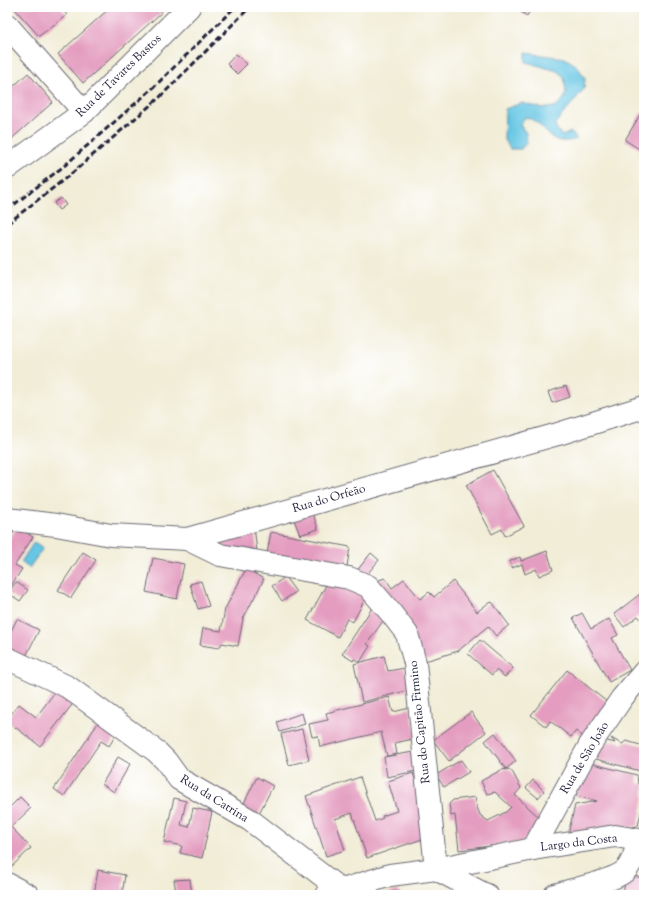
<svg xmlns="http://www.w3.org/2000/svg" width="651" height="902" font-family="'Sorts Mill Goudy',serif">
<rect width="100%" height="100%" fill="#fff"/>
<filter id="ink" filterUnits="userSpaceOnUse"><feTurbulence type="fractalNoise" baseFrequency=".025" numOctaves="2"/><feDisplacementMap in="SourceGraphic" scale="8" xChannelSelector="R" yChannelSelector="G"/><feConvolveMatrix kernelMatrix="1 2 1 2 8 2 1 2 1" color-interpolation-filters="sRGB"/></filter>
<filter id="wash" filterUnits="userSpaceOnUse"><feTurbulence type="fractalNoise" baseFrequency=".012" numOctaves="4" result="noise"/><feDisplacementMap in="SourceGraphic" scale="16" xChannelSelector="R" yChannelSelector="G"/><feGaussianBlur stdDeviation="0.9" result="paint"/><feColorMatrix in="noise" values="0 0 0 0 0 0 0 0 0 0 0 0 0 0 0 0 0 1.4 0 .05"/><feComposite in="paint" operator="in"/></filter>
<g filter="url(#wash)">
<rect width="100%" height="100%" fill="#f1edd7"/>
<!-- water -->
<g fill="#66c6e4" stroke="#447490">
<path d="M526,53L565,58L577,66L585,78L584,89L554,125L562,136L571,132L577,139C545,149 549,123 525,117L520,125L526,133L527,142L521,149H510L504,140L505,109L522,103L542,108L555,107L563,100L566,93L564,77L557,71L526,62Z"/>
<polygon points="34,542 43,548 29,568 21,562"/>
</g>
<g id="blocks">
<!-- building -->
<g fill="#e49dc0">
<polygon points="13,7 60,7 67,15 39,36"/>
<polygon points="111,7 158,7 162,12 83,83 58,54"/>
<polygon points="513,7 532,7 527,16"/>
<polygon points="236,54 247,64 237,74 227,64"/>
<polygon points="28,73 53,102 7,143 7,92"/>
<polygon points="641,113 644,115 644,152 625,140"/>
<polygon points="61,198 66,205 59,210 54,203"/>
<polygon points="566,386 570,397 552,403 548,392"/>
<polygon points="493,470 524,526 505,536 502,529 492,534 466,485"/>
<polygon points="312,511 318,529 300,535 293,517"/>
<polygon points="254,526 257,552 218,556 215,531"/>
<polygon points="17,527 33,537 15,565 22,569 9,589 7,588 7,543"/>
<polygon points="271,532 350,547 346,573 266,559"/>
<polygon points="547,551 553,570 539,576 536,569 525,574 522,564 512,568 510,561 520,557 521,561"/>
<polygon points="83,552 96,560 71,598 58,590"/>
<polygon points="371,553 379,560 364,578 356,572"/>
<polygon points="153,558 184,564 177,599 146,592"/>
<polygon points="246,569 264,579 243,619 238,646 222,643 219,648 200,645 203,628 221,631 225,609"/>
<polygon points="285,577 296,592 282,601 272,586"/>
<polygon points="330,578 366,597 353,622 347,619 338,637 307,620"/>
<polygon points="385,578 392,588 404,579 420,599 429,592 434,597 453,581 477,612 487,604 492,602 509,625 496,636 488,626 458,651 425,661 373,582"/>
<polygon points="201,581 209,606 198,609 190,584"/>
<polygon points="16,582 28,590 20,601 8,593"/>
<polygon points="644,591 644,623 638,616 624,627 614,614"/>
<polygon points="374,605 385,618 367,644 370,646 360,662 354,659 353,661 342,654"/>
<polygon points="582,613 591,629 609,619 618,635 612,638 630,670 609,682 573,618"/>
<polygon points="17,619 39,630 23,662 7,654 7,639"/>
<polygon points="480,640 513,668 505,677 496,670 492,675 468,654"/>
<polygon points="384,656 388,671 405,668 410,690 362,702 354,664"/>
<polygon points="567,670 612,706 586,739 576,731 571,737 550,721 546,727 531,715"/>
<polygon points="58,688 75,701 40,746 7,721 7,719 19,704 36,717"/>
<polygon points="389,697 393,712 410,708 417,738 395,743 397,754 387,756 381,732 320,747 318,736 312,737 309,724 328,720 326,713"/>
<polygon points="471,712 486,732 449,761 433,740"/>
<polygon points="302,713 305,724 280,732 277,722"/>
<polygon points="100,720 118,732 109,746 101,741 64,796 54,789"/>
<polygon points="302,729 309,760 289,765 281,734"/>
<polygon points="495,733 516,761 506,769 485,741"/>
<polygon points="611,738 622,744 626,741 644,746 644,772 592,758 600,739 615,743"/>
<polygon points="419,751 421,770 387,777 384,757"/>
<polygon points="118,757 130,764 114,792 102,784"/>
<polygon points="461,760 469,772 444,787 436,775"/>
<polygon points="585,762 637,775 638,784 644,783 644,798 638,826 570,838 569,830 575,805 597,801 576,796"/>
<polygon points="509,769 513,773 521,788 515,795 543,821 523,842 459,850 455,815 451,816 449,804 453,800 475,797 477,807 480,815 488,821 506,812 511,807 495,792 487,794 481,781 501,770"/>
<polygon points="413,773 434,835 367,858 352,813 335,819 345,850 326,856 306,796 360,777 375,821 383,818 382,816 397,811 388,781"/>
<polygon points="257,777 273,786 257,817 241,809"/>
<polygon points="533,780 544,791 538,798 526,788"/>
<polygon points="20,797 31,808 11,827 31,848 7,871 7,806 9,808"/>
<polygon points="174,798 186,801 181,825 189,827 193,808 212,812 202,858 180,853 182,846 164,842"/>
<polygon points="98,870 125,875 122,895 94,895"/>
<polygon points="626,875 644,878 644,895 623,895"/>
<polygon points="190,879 192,895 163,895 176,892 174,880"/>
<polygon points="399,890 400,895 383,895"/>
</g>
</g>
</g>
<g filter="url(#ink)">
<use href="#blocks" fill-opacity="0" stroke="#6a6972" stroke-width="1"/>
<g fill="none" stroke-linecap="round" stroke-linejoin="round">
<!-- minor casing -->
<g stroke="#6a6972" stroke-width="24">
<g id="minor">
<polyline points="7,25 84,112"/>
<polyline points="7,168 84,112 189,7"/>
<polyline points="7,519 56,525 111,535 187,539 558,434 644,407"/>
<polyline points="187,539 220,555 349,578 368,586 391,613 407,634 415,663 436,869"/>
<polyline points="7,658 68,687 156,751 166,761 179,779 250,820 341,890"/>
<polyline points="533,849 590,745 622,698 644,672"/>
<polyline points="436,869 480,892 487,895"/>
<polyline points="7,884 28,895"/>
<polyline points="327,895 390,875 436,869 533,849 615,836 639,840"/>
<path d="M555,895C573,889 612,882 625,871C633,863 636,851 639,840"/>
</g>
</g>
<!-- minor -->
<use href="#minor" stroke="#fff" stroke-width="22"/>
<!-- rail -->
<g stroke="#22223b" stroke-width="3" stroke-dasharray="6 3" stroke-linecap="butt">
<polyline points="7,210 64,166 152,89 235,7"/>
<polyline points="7,224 71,174 160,97 250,7"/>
</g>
</g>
</g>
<g text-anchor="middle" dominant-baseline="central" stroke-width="3" stroke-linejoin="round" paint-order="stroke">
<!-- street labels -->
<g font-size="12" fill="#22223b" stroke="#fff">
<text transform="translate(119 76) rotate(-44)">Rua de Tavares Bastos</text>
<text transform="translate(329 499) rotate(-16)">Rua do Orfeão</text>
<text transform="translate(420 722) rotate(-96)">Rua do Capitão Firmino</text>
<text transform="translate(585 758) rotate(-59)">Rua de São João</text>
<text transform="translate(214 799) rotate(32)">Rua da Catrina</text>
<text transform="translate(579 843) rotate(-7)">Largo da Costa</text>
</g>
</g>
<!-- margin -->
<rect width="651" height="902" fill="none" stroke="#fff" stroke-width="24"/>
</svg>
